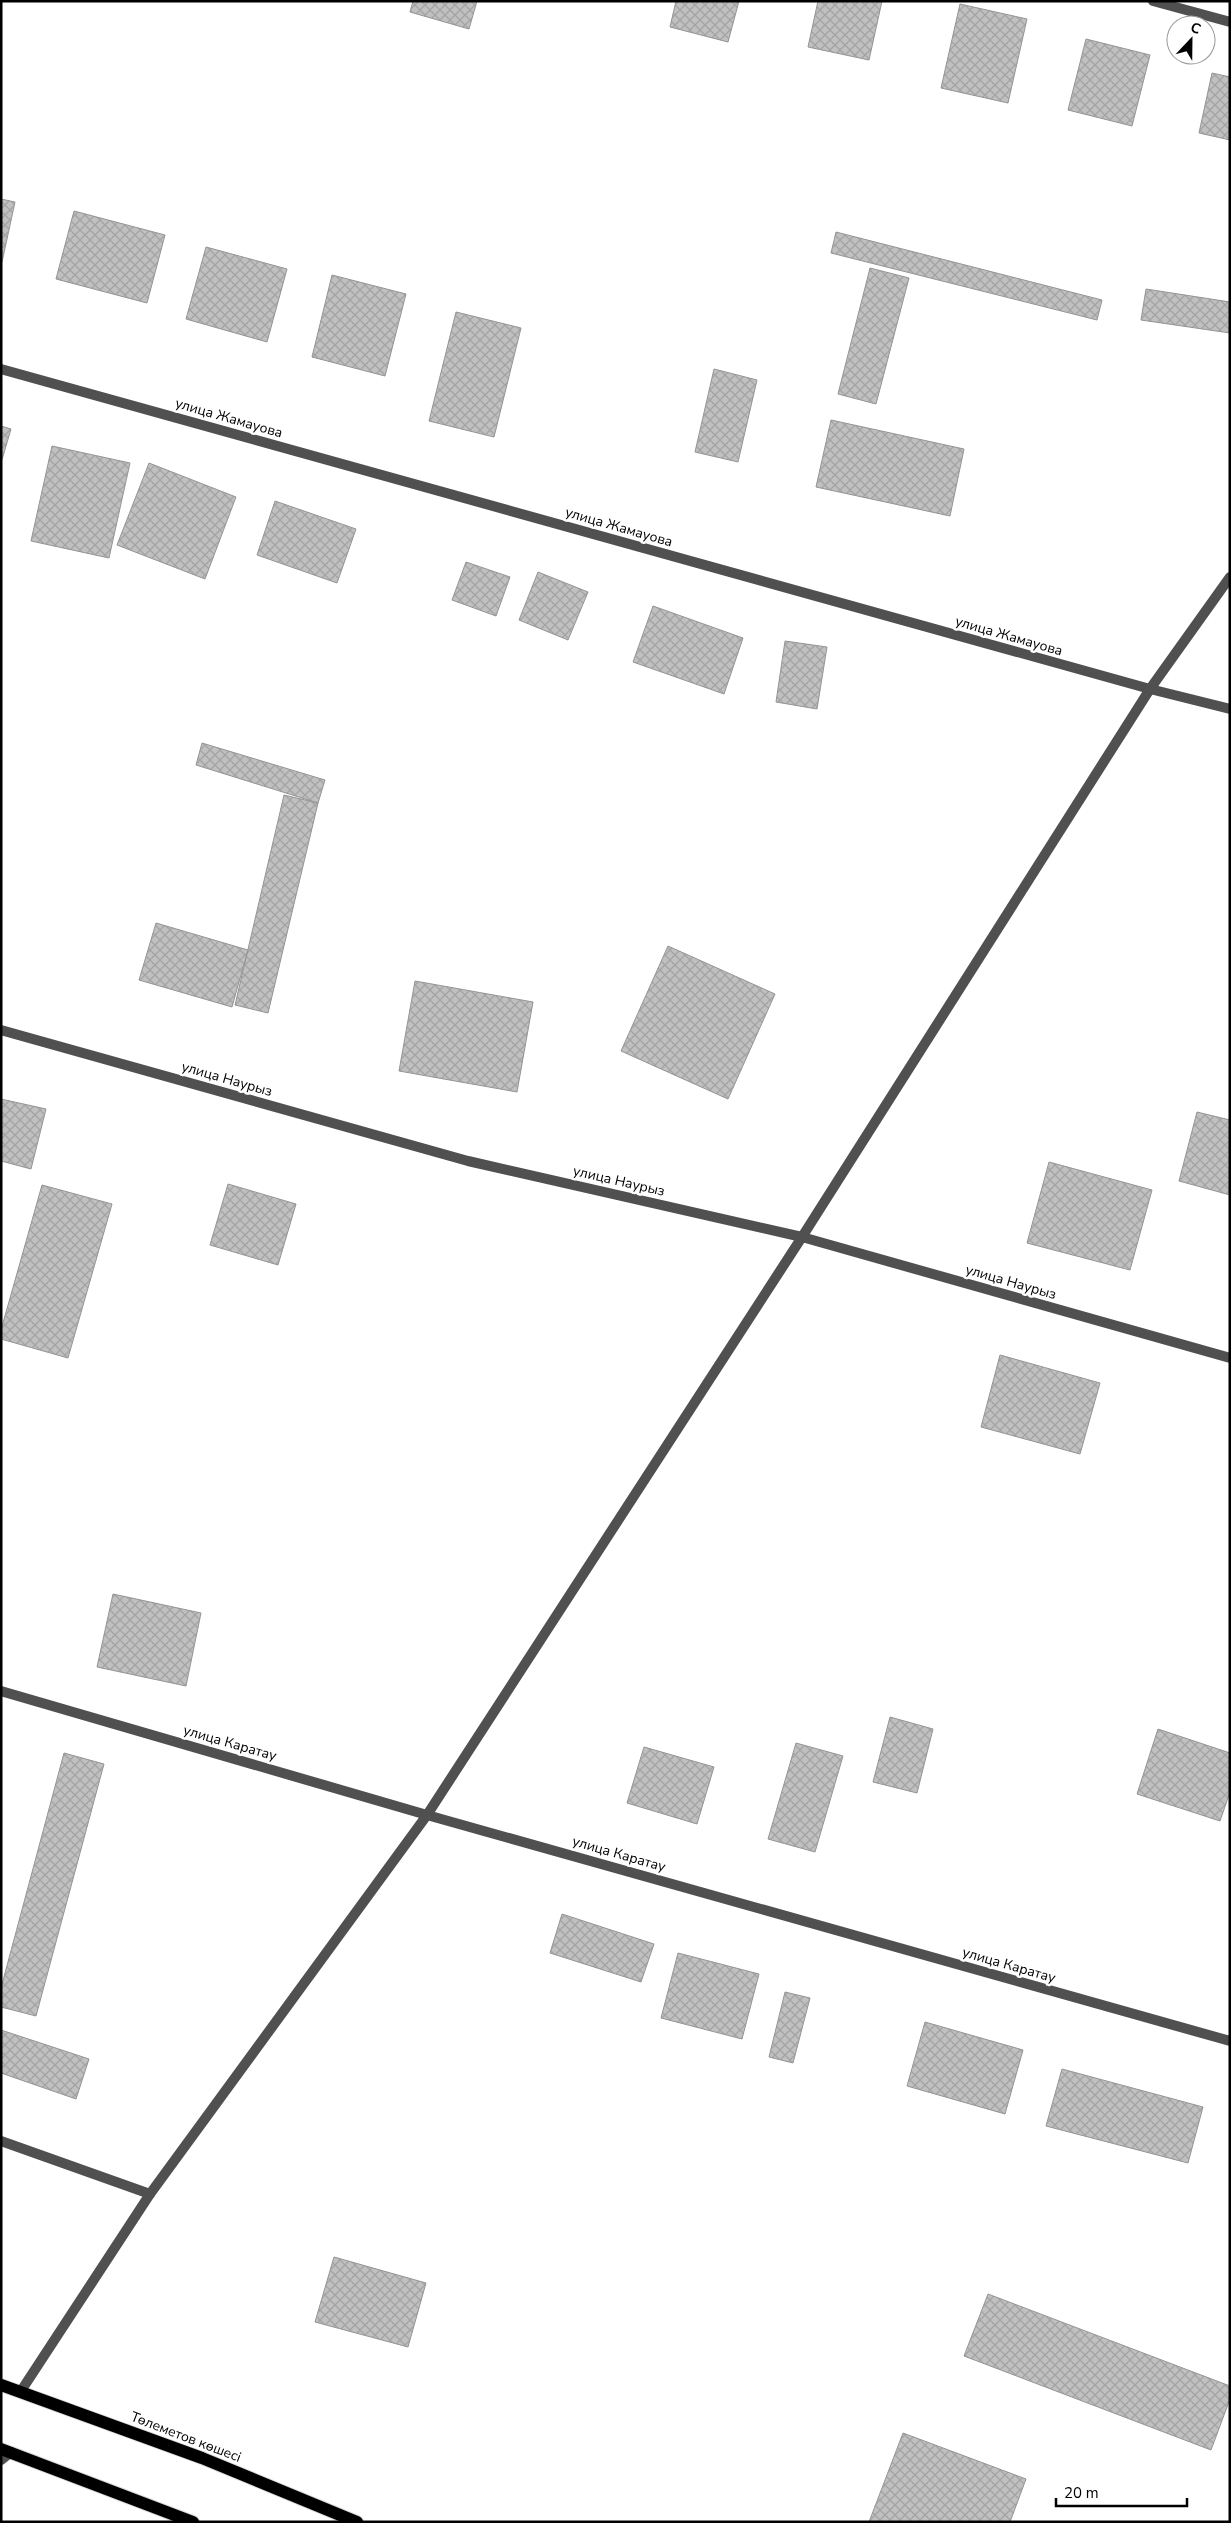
<svg xmlns="http://www.w3.org/2000/svg" width="1231" height="2523" font-family="'Nunito Sans',sans-serif">
<defs>
<pattern id="building-cross-hatch" width="8" height="8" patternUnits="userSpaceOnUse" patternTransform="scale(1.25)"><rect width="8" height="8" fill="#c0c0c0"/><path d="M0 0l8 8M0 8l8-8" fill="none" stroke="#a3a3a3"/></pattern>
</defs>
<rect width="100%" height="100%" fill="#fff"/>
<!-- building -->
<g fill="url(#building-cross-hatch)" stroke="#949494">
<polygon points="413,1 477,1 469,29 410,12"/>
<polygon points="676,1 739,1 728,42 670,27"/>
<polygon points="818,1 882,1 869,60 808,47"/>
<polygon points="960,4 1027,19 1008,103 941,88"/>
<polygon points="1086,39 1150,55 1132,126 1068,110"/>
<polygon points="1212,73 1230,77 1230,140 1199,133"/>
<polygon points="1,199 15,202 2,262 1,261"/>
<polygon points="74,211 165,235 147,303 56,279"/>
<polygon points="836,232 1102,300 1097,320 831,253"/>
<polygon points="206,247 287,269 267,342 186,319"/>
<polygon points="870,268 909,278 876,404 838,394"/>
<polygon points="332,275 406,294 385,376 312,357"/>
<polygon points="1146,289 1230,302 1230,333 1141,320"/>
<polygon points="456,312 521,328 494,437 429,421"/>
<polygon points="714,369 757,380 738,462 695,452"/>
<polygon points="831,420 964,449 950,516 816,487"/>
<polygon points="1,426 11,429 1,463"/>
<polygon points="52,446 130,463 109,558 31,541"/>
<polygon points="149,463 236,497 205,579 117,545"/>
<polygon points="275,501 356,529 337,583 257,555"/>
<polygon points="466,562 510,577 496,616 452,600"/>
<polygon points="538,572 588,592 568,640 519,620"/>
<polygon points="653,606 743,638 724,694 633,662"/>
<polygon points="785,641 827,647 817,709 776,702"/>
<polygon points="202,743 325,780 318,803 196,765"/>
<polygon points="284,795 318,803 268,1013 235,1005"/>
<polygon points="156,923 248,950 232,1007 139,980"/>
<polygon points="668,946 775,994 728,1099 621,1051"/>
<polygon points="415,981 533,1002 517,1092 399,1071"/>
<polygon points="1,1099 46,1109 31,1169 1,1161"/>
<polygon points="1197,1112 1230,1120 1230,1195 1179,1181"/>
<polygon points="1049,1162 1152,1190 1130,1270 1027,1243"/>
<polygon points="228,1184 296,1204 278,1265 210,1245"/>
<polygon points="42,1185 112,1204 68,1358 1,1339 1,1330"/>
<polygon points="1000,1355 1100,1383 1080,1454 981,1427"/>
<polygon points="113,1594 201,1613 186,1686 97,1667"/>
<polygon points="890,1717 933,1729 917,1793 873,1782"/>
<polygon points="1158,1729 1230,1753 1230,1792 1220,1821 1137,1794"/>
<polygon points="796,1743 843,1756 815,1852 768,1839"/>
<polygon points="644,1747 714,1767 697,1824 627,1803"/>
<polygon points="64,1753 104,1764 36,2016 1,2007 1,1988"/>
<polygon points="562,1914 654,1944 641,1982 550,1953"/>
<polygon points="678,1953 759,1974 742,2039 661,2018"/>
<polygon points="785,1992 810,1998 793,2063 769,2057"/>
<polygon points="925,2022 1023,2050 1005,2114 907,2086"/>
<polygon points="1,2030 89,2059 76,2099 1,2073"/>
<polygon points="1062,2069 1203,2107 1188,2163 1046,2126"/>
<polygon points="334,2257 426,2283 408,2347 315,2322"/>
<polygon points="988,2294 1230,2386 1230,2399 1211,2450 964,2356"/>
<polygon points="903,2433 1026,2479 1010,2522 869,2522"/>
</g>
<g fill="none" stroke-linecap="round" stroke-linejoin="round">
<!-- primary casing -->
<g stroke="#dbdbdb" stroke-width="14">
<g id="primary">
<polyline points="1,2385 202,2458 357,2522"/>
<polyline points="1,2449 193,2522"/>
</g>
</g>
<!-- minor -->
<g stroke="#505050" stroke-width="10">
<polyline points="1153,1 1230,22"/>
<polyline points="1,369 1150,689 1230,709"/>
<polyline points="1,1030 468,1161 802,1237 1230,1358"/>
<polyline points="1,1691 427,1815 1230,2041"/>
<polyline points="1,2141 150,2194"/>
<polyline points="1,2460 11,2452"/>
</g>
<!-- tertiary -->
<polyline stroke="#505050" stroke-width="10" points="21,2391 150,2194 427,1815 802,1237 1150,689 1230,577"/>
<!-- primary -->
<use href="#primary" stroke="#000" stroke-width="12"/>
</g>
<g text-anchor="middle" dominant-baseline="central" stroke-width="5" stroke-linejoin="round" paint-order="stroke">
<!-- street labels -->
<g font-size="14" fill="#000" stroke="#fff">
<text transform="translate(229 418) rotate(16)">улица Жамауова</text>
<text transform="translate(619 527) rotate(16)">улица Жамауова</text>
<text transform="translate(1009 636) rotate(16)">улица Жамауова</text>
<text transform="translate(227 1079) rotate(16)">улица Наурыз</text>
<text transform="translate(619 1181) rotate(13)">улица Наурыз</text>
<text transform="translate(1011 1282) rotate(16)">улица Наурыз</text>
<text transform="translate(230 1743) rotate(16)">улица Каратау</text>
<text transform="translate(619 1854) rotate(16)">улица Каратау</text>
<text transform="translate(1009 1965) rotate(16)">улица Каратау</text>
<text transform="translate(186 2437) rotate(21)">Төлеметов көшесі</text>
</g>
</g>
<!-- border -->
<rect width="1231" height="2523" fill="none" stroke="#000000" stroke-width="5"/>
<!-- north arrow -->
<g transform="translate(1191 40) rotate(22)"><circle r="24" fill="#ffffff" stroke="#999999"/>
<path d="M0-4L9 19L0 12L-9 19Z" fill="#000000"/>
<text y="-8" font-size="14" font-weight="bold" text-anchor="middle" fill="#000000">С</text>
</g>
<!-- scale -->
<path d="M1056 2498v8h131v-8" fill="none" stroke="#000000" stroke-width="2.5"/>
<text x="1064" y="2498" font-size="15" fill="#000000" stroke="#ffffff" stroke-width="4" paint-order="stroke">20 m</text>
</svg>
